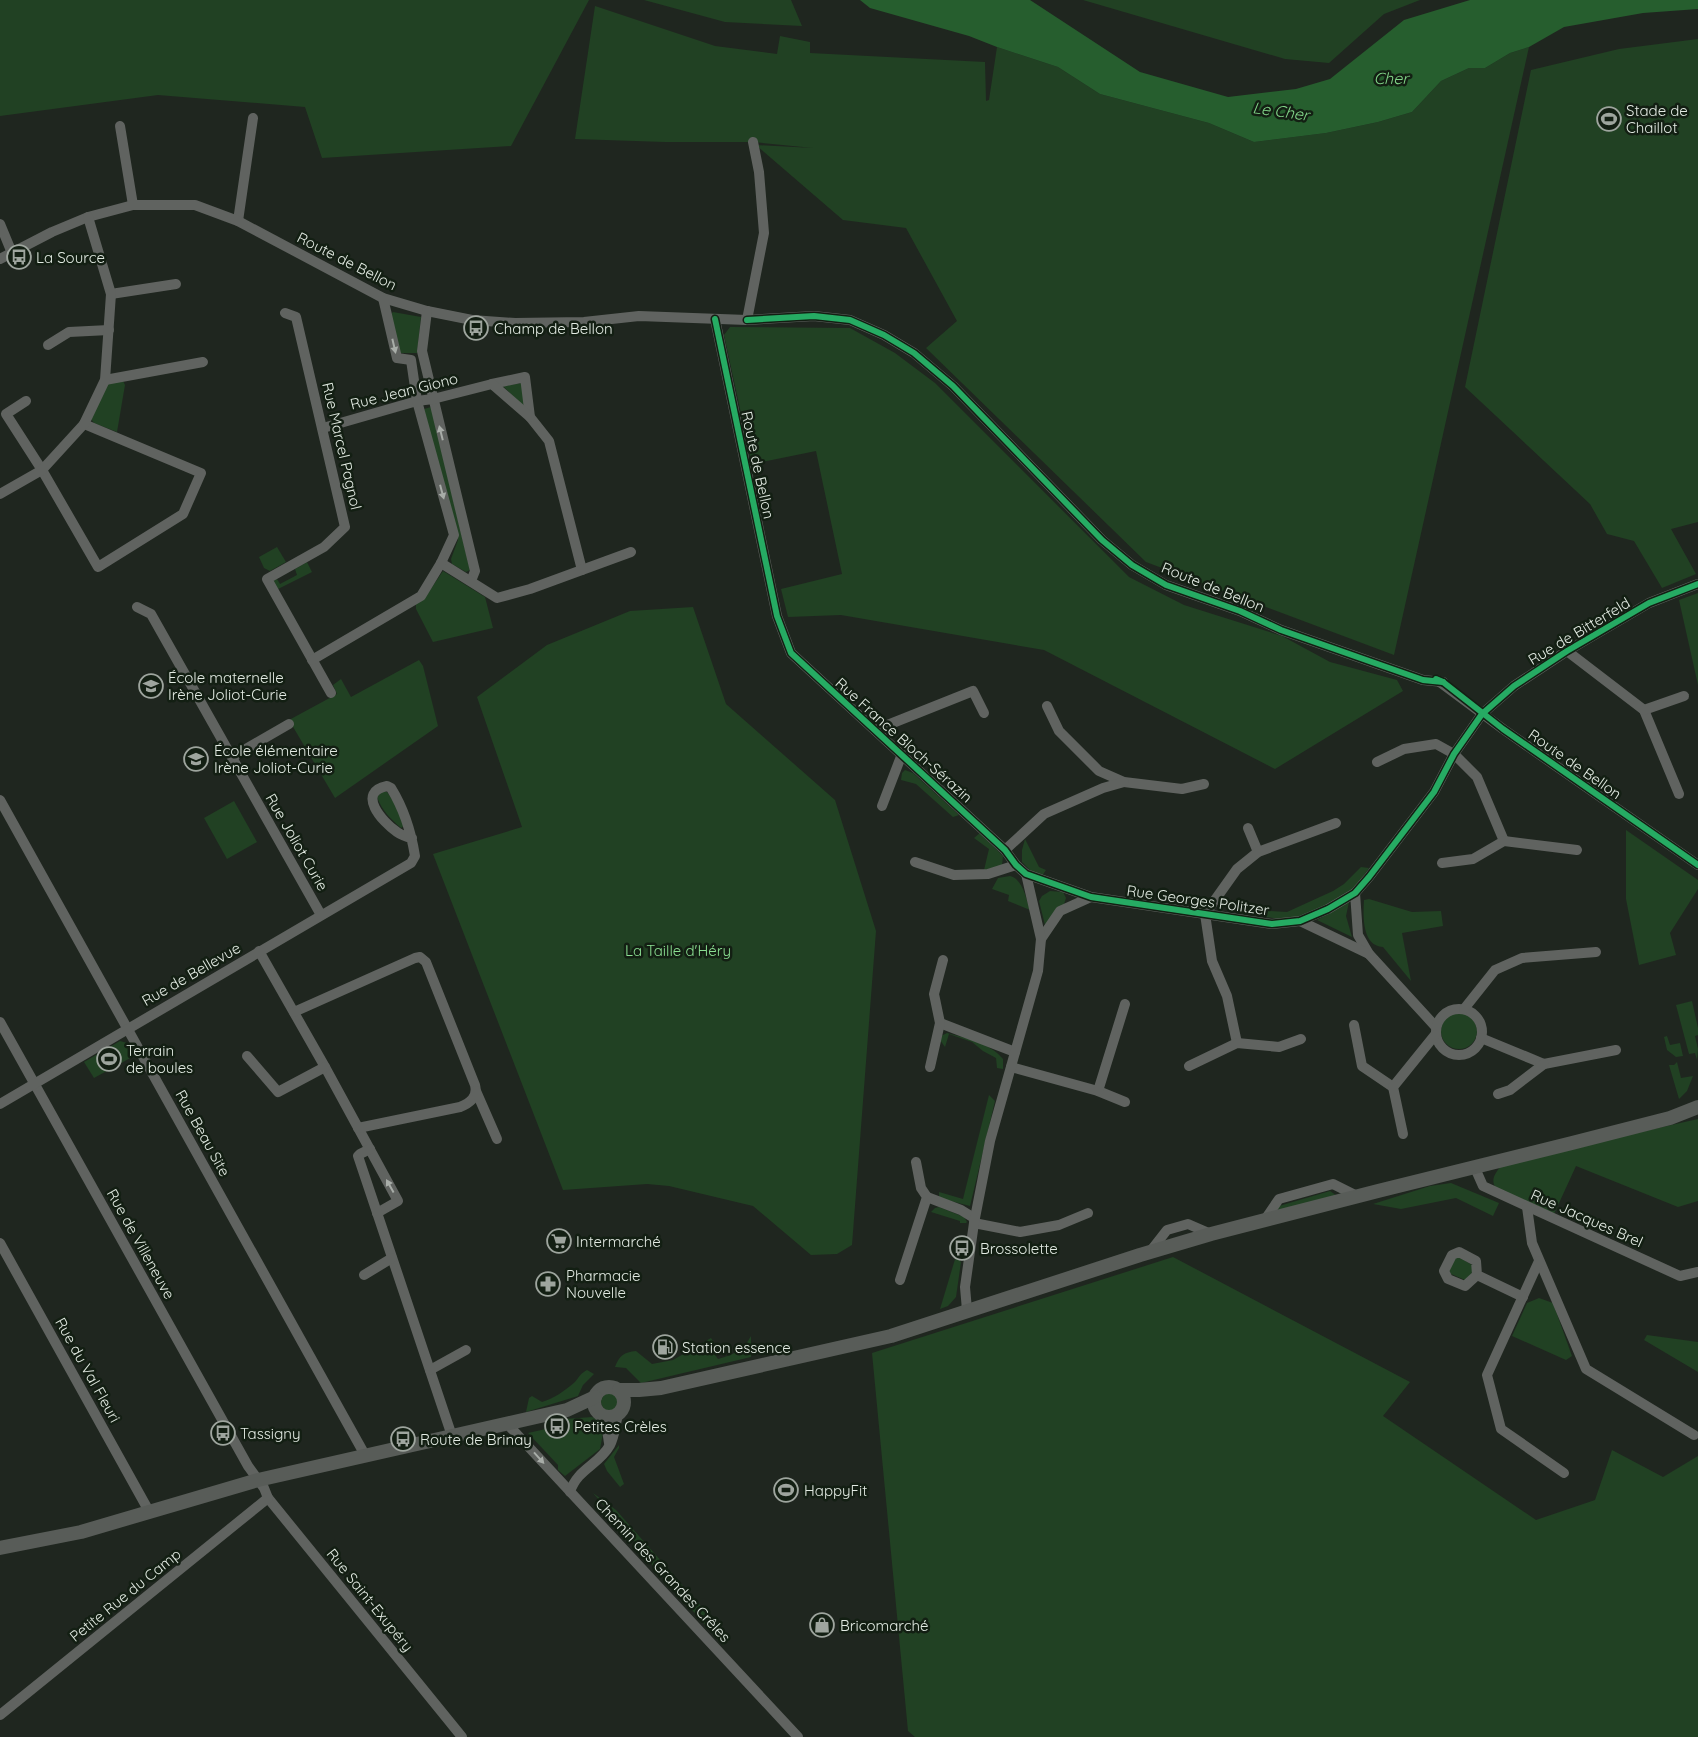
<svg xmlns="http://www.w3.org/2000/svg" width="1698" height="1737" font-family="Quicksand,sans-serif">
<rect width="100%" height="100%" fill="#1f261f"/>
<!-- green -->
<g fill="#214123">
<polygon points="0,0 589,0 511,146 322,158 305,107 158,95 0,116"/>
<polygon points="644,0 791,0 802,26 725,22"/>
<polygon points="1083,0 1420,0 1384,14 1329,63 1285,59"/>
<polygon points="595,6 715,46 777,54 780,36 810,42 810,53 985,62 986,101 989,100 997,47 1058,67 1100,94 1209,123 1254,142 1326,133 1378,122 1412,112 1441,81 1469,68 1485,68 1510,53 1529,47 1394,655 1146,562 926,348 957,321 906,228 843,220 756,145 813,148 753,142 665,142 575,139"/>
<polygon points="1698,39 1698,522 1671,529 1696,574 1662,588 1634,541 1607,534 1590,504 1465,387 1531,70 1619,49"/>
<polygon points="393,312 421,317 417,353 400,353 389,316"/>
<polygon points="730,327 850,328 895,353 935,383 1129,577 1184,605 1282,636 1330,662 1397,680 1403,691 1275,769 1044,650 841,615 788,617 781,589 842,574 816,451 752,464 724,335"/>
<polygon points="123,381 125,385 117,432 94,423 91,419 106,384"/>
<polygon points="522,383 526,409 503,386"/>
<polygon points="431,407 470,570 466,572 452,564 451,559 458,540 424,409"/>
<polygon points="277,547 286,562 270,571 264,568 259,557"/>
<polygon points="307,562 312,572 278,589 273,581 277,579 280,584 297,575 295,569"/>
<polygon points="443,571 485,597 493,628 433,642 416,609 416,604 424,599"/>
<polygon points="1698,593 1698,685 1679,600"/>
<polygon points="693,607 726,704 835,800 876,931 852,1245 837,1254 811,1255 753,1206 669,1186 647,1184 563,1190 433,854 522,827 477,697 547,645 630,611"/>
<polygon points="419,660 423,666 438,726 335,798 289,720 337,694 333,685 341,679 351,697"/>
<polygon points="905,770 913,773 959,815 953,817 916,784 901,780 902,773"/>
<path d="M382,792H387L401,812L405,825L401,828C391,819 382,811 377,797Z"/>
<polygon points="234,801 257,842 227,859 204,818"/>
<polygon points="1626,830 1698,880 1698,889 1670,933 1676,955 1639,965 1626,899"/>
<polygon points="980,833 1003,856 1002,866 984,870 989,849 974,838"/>
<polygon points="1025,839 1039,867 1046,870 1042,876 1030,870 1022,862 1022,850"/>
<path d="M1361,867L1369,868C1363,877 1357,885 1349,892C1334,903 1299,920 1281,919C1276,919 1270,917 1265,917L1268,911L1287,912L1333,891L1344,884Z"/>
<path d="M1010,876C1023,879 1026,899 1030,910L1008,901L1009,895L992,889L998,878Z"/>
<polygon points="1050,891 1063,892 1066,898 1064,904 1045,925 1039,901 1042,896"/>
<path d="M1369,899L1412,912L1441,911L1443,926L1402,933L1411,981L1383,947C1362,946 1363,916 1364,900Z"/>
<polygon points="1349,902 1346,916 1352,937 1317,920"/>
<polygon points="1692,1001 1698,1028 1698,1035 1695,1036 1698,1049 1697,1060 1695,1053 1689,1054 1676,1005"/>
<circle cx="1459" cy="1031" r="18"/>
<path d="M947,1033C966,1038 990,1043 1003,1059V1069L997,1068L996,1058L983,1051L972,1042L949,1034L945,1047L940,1040L941,1036Z"/>
<polygon points="1667,1036 1670,1045 1680,1043 1683,1056 1676,1057 1667,1050 1664,1037"/>
<polygon points="120,1041 127,1043 134,1056 94,1078 84,1062"/>
<polygon points="1677,1062 1681,1078 1693,1076 1687,1091 1679,1099 1669,1065 1674,1065"/>
<polygon points="989,1095 995,1101 970,1206 939,1198 939,1192 963,1199"/>
<path d="M1698,1119V1201L1678,1207L1576,1166L1554,1214L1495,1187C1491,1179 1495,1174 1500,1167L1574,1147Z"/>
<polygon points="1451,1183 1499,1203 1493,1216 1456,1198 1401,1209 1373,1204 1430,1186"/>
<polygon points="1330,1191 1337,1196 1276,1212 1279,1206"/>
<polygon points="939,1207 964,1217 967,1222 966,1223 960,1223 960,1221 931,1212 935,1208"/>
<polygon points="956,1256 961,1262 956,1297 948,1306 940,1309"/>
<polygon points="1173,1257 1410,1382 1383,1416 1536,1520 1595,1500 1612,1450 1663,1477 1698,1456 1698,1737 915,1737 908,1731 872,1353"/>
<polygon points="1459,1257 1472,1265 1474,1268 1469,1278 1465,1280 1451,1274 1449,1270 1455,1258"/>
<polygon points="1539,1298 1553,1303 1572,1356 1566,1360 1512,1336 1527,1303"/>
<polygon points="1647,1335 1698,1342 1698,1372 1644,1340"/>
<path d="M751,1336V1357L641,1383L626,1368L615,1367C619,1356 624,1352 636,1351L652,1364L673,1360L711,1338L715,1344L710,1348L718,1359C732,1355 744,1350 751,1336Z"/>
<path d="M587,1370L594,1374L583,1385L578,1396L526,1412L529,1398L532,1396L542,1402C553,1399 566,1390 575,1382C579,1377 581,1373 587,1370Z"/>
<circle cx="610" cy="1402" r="9"/>
<polygon points="592,1417 599,1421 604,1428 600,1449 565,1476 558,1470 558,1465 528,1433 559,1426 565,1419"/>
<polygon points="619,1445 619,1448 614,1457 624,1484 620,1487 607,1471 604,1464"/>
<polygon points="593,1493 616,1510 730,1639 723,1645 639,1550 633,1539"/>
</g>
<!-- water -->
<polygon fill="#265e2e" points="860,0 1030,0 1140,72 1228,97 1296,89 1330,79 1404,20 1470,0 1698,0 1698,9 1643,13 1564,27 1529,47 1510,53 1485,68 1469,68 1441,81 1412,112 1378,122 1326,133 1254,142 1209,123 1100,94 1058,67 997,47 969,36 870,8"/>
<g fill="none" stroke-linecap="round" stroke-linejoin="round">
<!-- minor -->
<g stroke="#606360" stroke-width="10">
<polyline points="120,126 133,205"/>
<polyline points="238,221 253,118"/>
<polyline points="0,224 12,253"/>
<polyline points="0,259 52,232 88,217 133,205 195,205 238,221 383,298 427,311 472,320 515,323 584,322 639,316 747,320 814,316 850,320 884,335 914,353 953,386 1102,540 1132,565 1166,585 1240,611 1281,630 1423,680 1443,682"/>
<polyline points="111,294 176,284"/>
<polyline points="427,311 422,351 475,571 471,581"/>
<polyline points="285,313 296,317 345,527 324,547 267,579 331,693"/>
<polyline points="715,319 777,616 791,653 1005,850 1016,865 1026,874 1091,897 1272,924 1300,921 1328,909 1355,893 1369,877 1434,792 1454,754 1482,714 1514,686 1567,651 1649,603 1698,584"/>
<polyline points="747,320 764,233 759,172 753,142"/>
<polyline points="48,345 69,332 109,330"/>
<polyline points="105,380 203,362"/>
<polyline points="492,384 525,377 530,417 549,441 582,570"/>
<polyline points="26,401 6,414 42,470 98,567 183,514 201,473 84,424"/>
<polyline points="323,428 417,401 433,399 492,384 530,417"/>
<polyline points="0,494 42,470 84,424 105,380 111,294 88,217"/>
<polyline points="441,563 497,598 530,589 631,552"/>
<polyline points="137,607 151,614 321,915"/>
<polyline points="1567,651 1644,710 1679,794"/>
<polyline points="312,660 421,596 441,563 454,535 417,401 411,360 397,358 383,298"/>
<polyline points="1437,680 1503,729 1698,865"/>
<polyline points="1047,706 1059,731 1099,771 1124,782 1182,789 1204,784"/>
<polyline points="1644,710 1684,696"/>
<polyline points="875,730 973,691 984,713"/>
<polyline points="232,757 289,724"/>
<polyline points="1377,762 1404,749 1436,744 1454,754 1477,777 1504,841"/>
<polyline points="0,800 365,1455"/>
<polyline points="882,806 902,754"/>
<polyline points="1248,828 1258,852"/>
<polyline points="1005,850 1044,814 1103,788 1124,782"/>
<polyline points="915,862 954,875 988,874 1016,865"/>
<polyline points="1442,863 1473,859 1504,841 1577,850"/>
<polyline points="1355,893 1358,935 1369,954 1436,1027"/>
<polyline points="1300,921 1369,954"/>
<polyline points="1041,939 1060,911 1091,897"/>
<polyline points="259,951 325,1067 398,1201 377,1213"/>
<circle cx="1459" cy="1032" r="23"/>
<polyline points="1464,1009 1495,970 1522,958 1596,952"/>
<path d="M294,1012L415,958L420,957L426,962L475,1085C478,1097 470,1103 460,1107L358,1128"/>
<polyline points="0,1022 248,1466 264,1488 268,1498 462,1737"/>
<polyline points="940,1023 1015,1052"/>
<polyline points="1354,1025 1362,1066 1393,1087"/>
<polyline points="1481,1038 1544,1064 1616,1050"/>
<polyline points="1237,1043 1227,996 1212,961 1205,914 1237,869 1258,852 1336,823"/>
<polyline points="247,1056 278,1092 325,1067"/>
<polyline points="1189,1066 1237,1043 1279,1047 1301,1039"/>
<polyline points="930,1067 940,1023 934,994 943,960"/>
<polyline points="1011,1067 1098,1091 1125,1102"/>
<polyline points="476,1091 497,1139"/>
<polyline points="1098,1091 1125,1004"/>
<polyline points="1498,1094 1510,1090 1544,1064"/>
<path d="M0,1104L411,863L415,856C411,831 404,809 391,788L387,786C356,792 382,822 397,832C401,835 407,837 412,838"/>
<polyline points="1403,1134 1393,1087 1435,1035"/>
<polyline points="370,1149 360,1154 358,1156 452,1436"/>
<polyline points="1475,1168 1483,1186 1680,1276 1698,1272"/>
<polyline points="927,1197 961,1210 974,1218"/>
<polyline points="1527,1207 1532,1243 1586,1369 1694,1435"/>
<polyline points="1264,1221 1279,1199 1333,1184 1357,1196"/>
<polyline points="974,1223 1020,1232 1059,1225 1088,1213"/>
<polyline points="0,1243 150,1513"/>
<polyline points="1149,1253 1167,1230 1188,1224 1211,1234"/>
<polyline points="1539,1261 1487,1375 1501,1429 1564,1473"/>
<polyline points="364,1275 392,1258"/>
<polyline points="1477,1275 1465,1286 1448,1279 1444,1271 1452,1255 1459,1252 1476,1261 1477,1275 1523,1297"/>
<polyline points="900,1280 927,1197 921,1188 916,1162"/>
<polyline points="967,1310 965,1287 974,1223 990,1141 1038,971 1041,939 1026,874"/>
<polyline points="430,1370 466,1350"/>
<polyline points="605,1417 609,1443"/>
<polyline points="510,1423 511,1428 798,1737"/>
<path d="M570,1492C577,1469 599,1465 610,1445C615,1436 615,1425 618,1415"/>
<polyline points="0,1715 268,1498"/>
</g>
<!-- secondary -->
<g stroke="#585c58" stroke-width="14">
<circle cx="609" cy="1402" r="15"/>
<polyline points="619,1390 639,1390 661,1388 891,1336 1140,1255 1211,1234 1378,1191 1572,1143 1670,1118 1698,1107"/>
<polyline points="0,1548 81,1532 258,1480 567,1410 595,1397"/>
</g>
<!-- cycleway casing -->
<g stroke="#131f13" stroke-width="9">
<g id="cycleway">
<polyline points="715,319 777,616 791,653 1005,850 1016,865 1026,874 1091,897 1272,924 1300,921 1328,909 1355,893 1369,877 1434,792 1454,754 1482,714 1514,686 1567,651 1649,603 1698,584"/>
<polyline points="747,320 814,316 850,320 884,335 914,353 953,386 1102,540 1132,565 1166,585 1240,611 1281,630 1423,680 1443,682"/>
<polyline points="1436,679 1443,682 1503,729 1698,865"/>
</g>
</g>
<!-- cycleway -->
<use href="#cycleway" stroke="#26ab63" stroke-width="6"/>
</g>
<!-- one-way arrows -->
<defs><path id="oneway-solid" d="M-6-.8H1V-3.2L6.5 0L1 3.2V.8H-6Z" transform="scale(1.25)"/></defs>
<g fill="#a8ada8">
<use href="#oneway-solid" transform="translate(394 346) rotate(77)"/>
<use href="#oneway-solid" transform="translate(441 433) rotate(-104)"/>
<use href="#oneway-solid" transform="translate(442 492) rotate(75)"/>
<use href="#oneway-solid" transform="translate(390 1186) rotate(-119)"/>
<use href="#oneway-solid" transform="translate(539 1458) rotate(48)"/>
</g>
<!-- icons -->
<defs>
<g id="stadium-ring" transform="scale(1.25)"><circle r="9.5" fill="#131f13" stroke="#9ea59e" stroke-width="1.5"/><path d="M0-5a6.5 5 0 1 0 0 10a6.5 5 0 1 0 0-10ZM-3.5-1.8h7v3.6h-7Z" fill="#9ea59e"/></g>
<g id="bus-ring" transform="scale(1.25)"><circle r="9.5" fill="#131f13" stroke="#9ea59e" stroke-width="1.5"/><path d="M-5-6H5V4H4V6H2V4H-2V6H-4V4H-5ZM-3.5-4V0h7V-4ZM-3.5 1.2v1.5H-2V1.2ZM2 1.2v1.5H3.5V1.2Z" fill="#9ea59e"/></g>
<g id="school-ring" transform="scale(1.25)"><circle r="9.5" fill="#131f13" stroke="#9ea59e" stroke-width="1.5"/><path d="M0-5L7-2L0 1L-7-2ZM-4 1L0 2.5L4 1V4Q0 6-4 4Z" fill="#9ea59e"/></g>
<g id="supermarket-ring" transform="scale(1.25)"><circle r="9.5" fill="#131f13" stroke="#9ea59e" stroke-width="1.5"/><path d="M-6-5.5h2.5l.6 2H6L4.5 2H-2.5L-4.4-4H-6ZM-1.5 3.2a1.3 1.3 0 1 0 .1 0ZM3 3.2a1.3 1.3 0 1 0 .1 0Z" fill="#9ea59e"/></g>
<g id="pharmacy-ring" transform="scale(1.25)"><circle r="9.5" fill="#131f13" stroke="#9ea59e" stroke-width="1.5"/><path d="M-2-6h4v4h4v4h-4v4h-4v-4h-4v-4h4Z" fill="#9ea59e"/></g>
<g id="fuel-ring" transform="scale(1.25)"><circle r="9.5" fill="#131f13" stroke="#9ea59e" stroke-width="1.5"/><path d="M-5.5-6h7V0h2V4h1.3V-2.5L3-4.5l.8-.8L6-3V5H2.5V1h-1V6h-7ZM-4.2-4.7v3.2H.2V-4.7Z" fill="#9ea59e"/></g>
<g id="shop-ring" transform="scale(1.25)"><circle r="9.5" fill="#131f13" stroke="#9ea59e" stroke-width="1.5"/><path d="M-5-2.5h2.3a2.7 3.5 0 0 1 5.4 0H5L5.5 6h-11ZM-1.5-2.5h3a1.5 2.3 0 0 0-3 0Z" fill="#9ea59e"/></g>
</defs>
<g fill-rule="evenodd">
<use href="#stadium-ring" x="1609" y="119"/>
<use href="#bus-ring" x="19" y="257"/>
<use href="#bus-ring" x="476" y="328"/>
<use href="#school-ring" x="151" y="686"/>
<use href="#school-ring" x="196" y="759"/>
<use href="#stadium-ring" x="109" y="1059"/>
<use href="#supermarket-ring" x="559" y="1241"/>
<use href="#bus-ring" x="962" y="1248"/>
<use href="#pharmacy-ring" x="548" y="1284"/>
<use href="#fuel-ring" x="665" y="1347"/>
<use href="#bus-ring" x="557" y="1426"/>
<use href="#bus-ring" x="223" y="1433"/>
<use href="#bus-ring" x="403" y="1439"/>
<use href="#stadium-ring" x="786" y="1490"/>
<use href="#shop-ring" x="822" y="1625"/>
</g>
<g text-anchor="middle" dominant-baseline="central" stroke-width="5" stroke-linejoin="round" paint-order="stroke">
<!-- poi labels -->
<g font-size="15" fill="#e2eae2" stroke="#131f13" text-anchor="start">
<text x="1626" y="110">Stade de<tspan x="1626" dy="17">Chaillot</tspan></text>
<text x="36" y="257">La Source</text>
<text x="494" y="328">Champ de Bellon</text>
<text x="168" y="677">École maternelle<tspan x="168" dy="17">Irène Joliot-Curie</tspan></text>
<text x="214" y="750">École élémentaire<tspan x="214" dy="17">Irène Joliot-Curie</tspan></text>
<text x="126" y="1050">Terrain<tspan x="126" dy="17">de boules</tspan></text>
<text x="576" y="1241">Intermarché</text>
<text x="980" y="1248">Brossolette</text>
<text x="566" y="1275">Pharmacie<tspan x="566" dy="17">Nouvelle</tspan></text>
<text x="682" y="1347">Station essence</text>
<text x="574" y="1426">Petites Crèles</text>
<text x="240" y="1433">Tassigny</text>
<text x="420" y="1439">Route de Brinay</text>
<text x="804" y="1490">HappyFit</text>
<text x="840" y="1625">Bricomarché</text>
</g>
<!-- street labels -->
<g font-size="15" fill="#e2eae2" stroke="#131f13">
<text transform="translate(347 261) rotate(27)">Route de Bellon</text>
<text transform="translate(404 391) rotate(-14)">Rue Jean Giono</text>
<text transform="translate(342 446) rotate(77)">Rue Marcel Pagnol</text>
<text transform="translate(758 465) rotate(78)">Route de Bellon</text>
<text transform="translate(1213 587) rotate(22)">Route de Bellon</text>
<text transform="translate(1579 631) rotate(-31)">Rue de Bitterfeld</text>
<text transform="translate(904 740) rotate(42)">Rue France Bloch-Sérazin</text>
<text transform="translate(1575 764) rotate(35)">Route de Bellon</text>
<text transform="translate(297 842) rotate(60)">Rue Joliot Curie</text>
<text transform="translate(1198 900) rotate(8)">Rue Georges Politzer</text>
<text transform="translate(191 974) rotate(-30)">Rue de Bellevue</text>
<text transform="translate(203 1133) rotate(61)">Rue Beau Site</text>
<text transform="translate(1587 1218) rotate(24)">Rue Jacques Brel</text>
<text transform="translate(141 1244) rotate(61)">Rue de Villeneuve</text>
<text transform="translate(88 1370) rotate(61)">Rue du Val Fleuri</text>
<text transform="translate(663 1570) rotate(47)">Chemin des Grandes Crêles</text>
<text transform="translate(125 1595) rotate(-39)">Petite Rue du Camp</text>
<text transform="translate(370 1600) rotate(51)">Rue Saint-Exupéry</text>
</g>
<!-- park labels -->
<g font-size="15" fill="#8bdf92" stroke="#131f13">
<text x="678" y="950">La Taille d'Héry</text>
</g>
<!-- water labels -->
<g font-size="16" font-style="italic" fill="#83d78a" stroke="#131f13">
<text x="1391" y="78">Cher</text>
<text transform="translate(1281 111) rotate(8)">Le Cher</text>
</g>
</g>
</svg>
